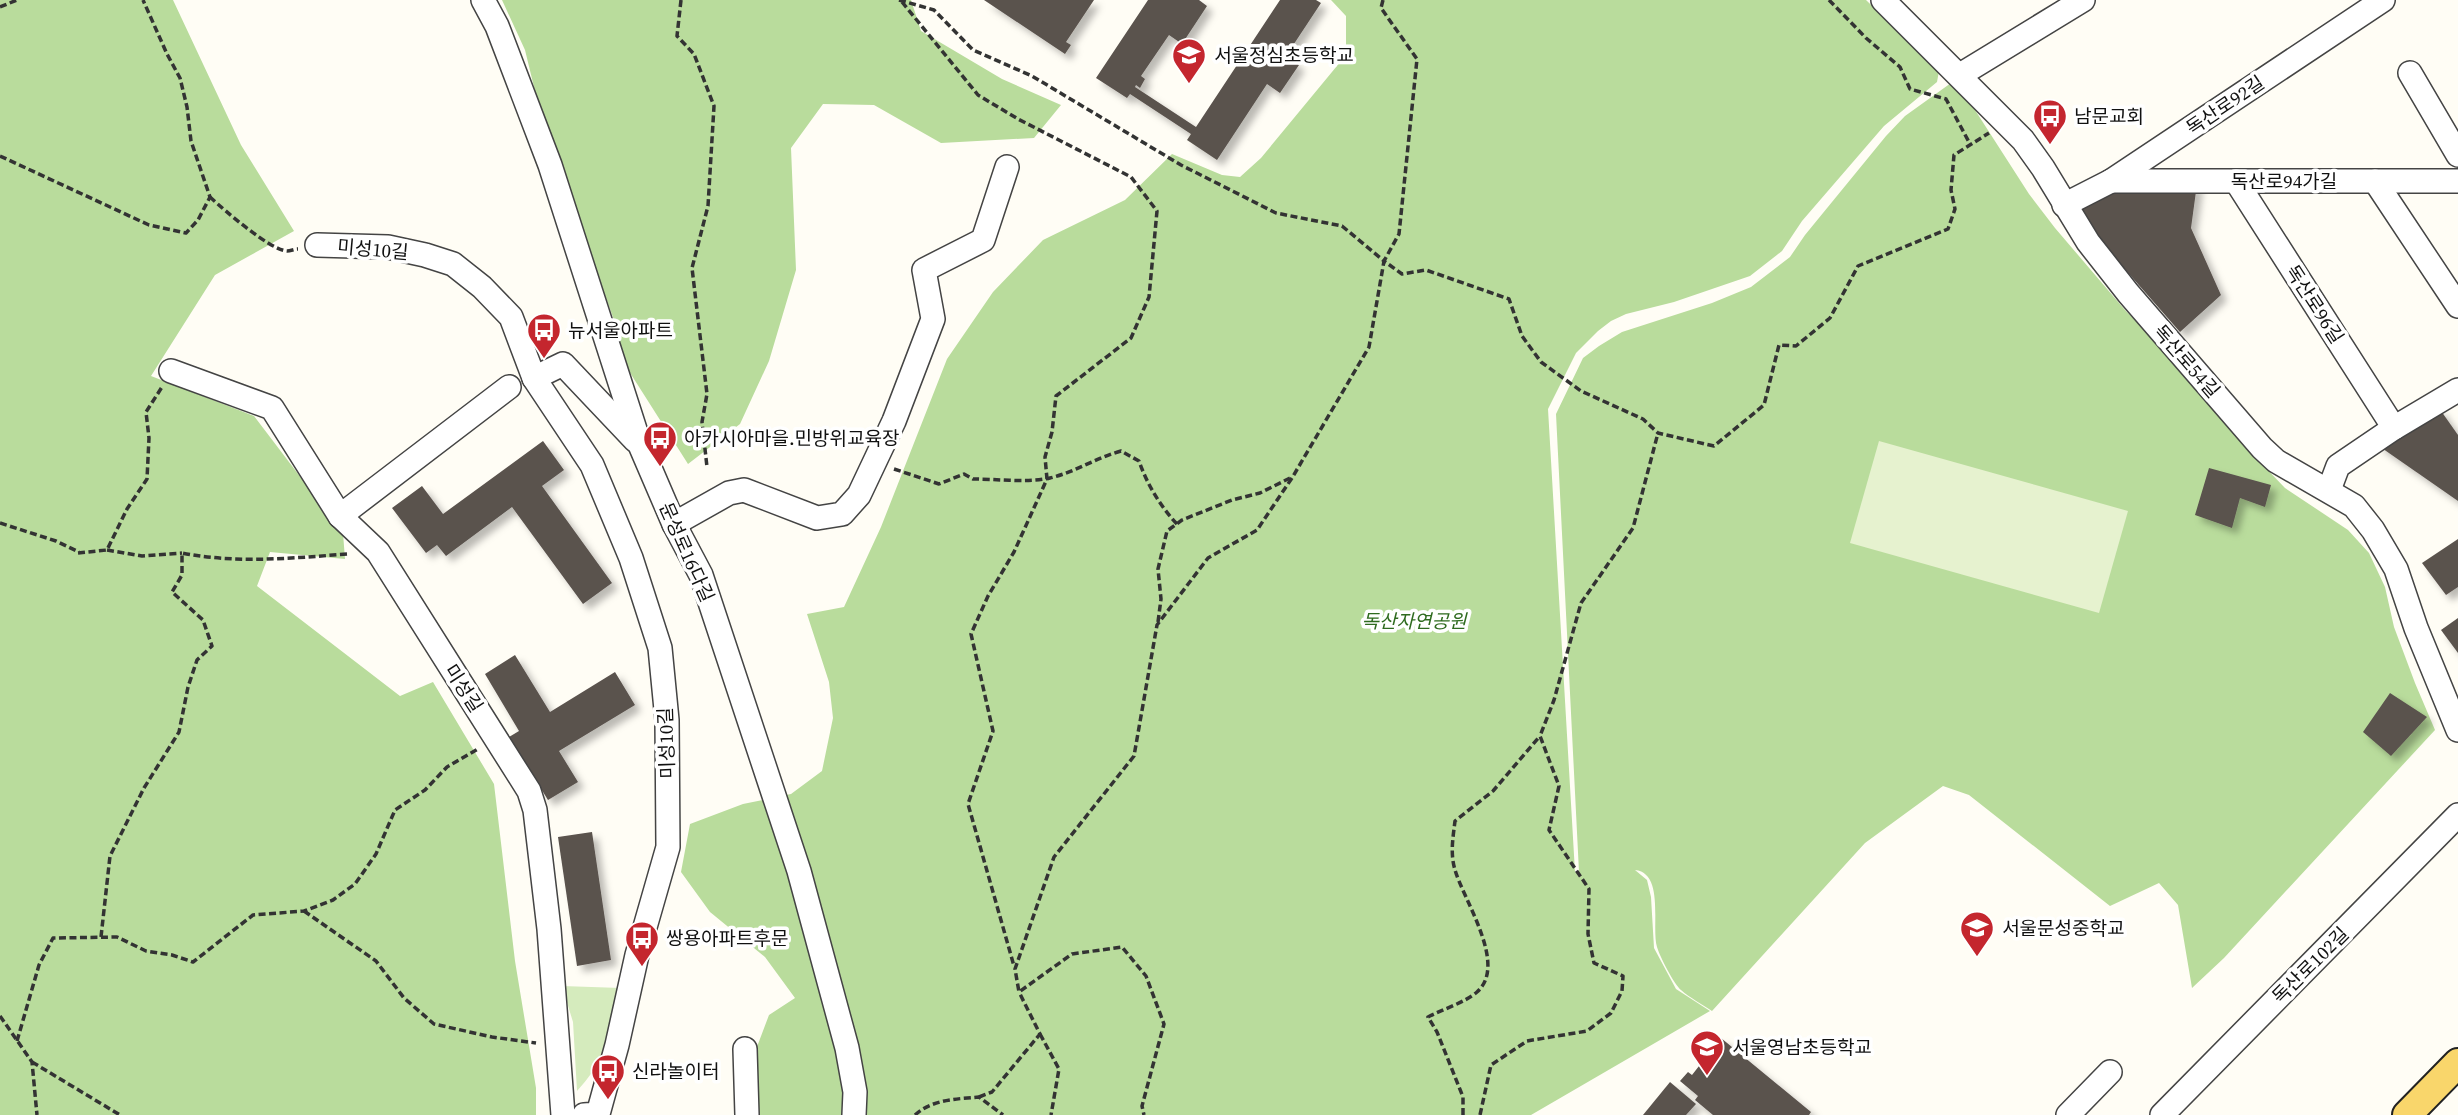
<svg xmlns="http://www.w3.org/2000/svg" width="2458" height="1115" font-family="'Source Serif 4','Noto Sans KR',serif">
<defs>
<filter id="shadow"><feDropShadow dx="6" dy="6" stdDeviation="3.5" flood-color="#0004"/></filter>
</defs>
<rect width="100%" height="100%" fill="#fffdf5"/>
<!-- green -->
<path fill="#d5ebbd" d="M562,986L621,988C615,1031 607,1058 577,1091L573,1022Z"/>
<!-- forest -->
<g fill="#b9dc9c">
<polygon points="0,0 173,0 241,145 294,231 215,275 151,376 254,416 343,533 345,559 270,552 257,586 400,696 433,682 494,784 515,961 536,1088 536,1115 0,1115"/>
<polygon points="502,0 911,0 921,31 1002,79 1061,105 1034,138 941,143 874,105 823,104 791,148 796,270 769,361 740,424 688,464 627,368 614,320 543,124 525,50"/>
<path d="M1331,0H1866L1939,71L1937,82L1884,126L1802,221L1782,251L1750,276L1674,302L1626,314L1611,321L1598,331L1576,353L1548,409L1575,872H1579L1556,414L1583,358L1599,346L1622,332L1712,303L1751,287L1790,257L1805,235L1886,136L1905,116L1951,83L1975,110L2029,194L2055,228L2125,310L2174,360L2260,462L2285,488L2348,530L2369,553L2385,587L2394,627L2415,683L2435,730L2224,958L2192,988L2178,905L2159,883L2110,906L1969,795L1943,786L1865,843L1712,1011C1702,1004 1690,998 1681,990C1674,984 1660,957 1657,947C1651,928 1665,873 1635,870L1647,880L1651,897L1654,948L1676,989L1710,1011L1531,1115H758L755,1052L769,1015L795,998L765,957L710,912L681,872L690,824L743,804L791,794L822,771L833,718L829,682L807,614L844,607L881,527L947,359L993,292L1043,240L1125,200L1172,154L1222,175L1240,177L1261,158L1346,55V16Z"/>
</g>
<!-- pitch -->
<polygon fill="#e6f2cf" points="1879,441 2128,511 2099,613 1850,543"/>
<!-- building -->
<g fill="#5a524d" filter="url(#shadow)">
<polygon points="984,0 1094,0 1066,42 1071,45 1065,54"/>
<polygon points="1148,0 1199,0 1207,6 1182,44 1169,35 1141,76 1145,79 1140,88 1136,85 1135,87 1196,127 1280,0 1316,0 1321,3 1286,56 1299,65 1280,93 1267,84 1217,160 1187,140 1191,134 1130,94 1127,98 1096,78"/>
<polygon points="2113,184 2197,184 2191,228 2221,295 2180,332 2102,243 2078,207"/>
<polygon points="2439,408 2458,435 2458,501 2376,444"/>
<polygon points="543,441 564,470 542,486 612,583 583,604 512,507 446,556 437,545 426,553 392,508 422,486 443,514"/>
<polygon points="2209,468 2271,485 2265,507 2240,498 2232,528 2195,515"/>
<polygon points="2458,539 2458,587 2446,595 2422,563"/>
<polygon points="2458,618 2458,653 2441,630"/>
<polygon points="515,655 550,712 615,672 635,705 559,751 578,782 548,800 509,737 519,731 485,674"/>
<polygon points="2390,693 2427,717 2391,756 2363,732"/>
<polygon points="592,832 611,960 577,966 558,837"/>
<polygon points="1721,1038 1811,1112 1809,1115 1713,1115 1695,1100 1698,1096 1680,1081 1688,1072 1692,1075"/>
<polygon points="1670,1082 1696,1104 1686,1115 1643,1115"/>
</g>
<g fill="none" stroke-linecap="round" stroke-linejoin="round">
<!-- minor casing -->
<g stroke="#444" stroke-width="26">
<g id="minor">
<polyline points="483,0 497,26 550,165 640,445 674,524 701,575 799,871 847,1048 855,1092 854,1115"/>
<polyline points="1883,0 2023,140 2043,168 2088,242 2128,293 2262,448 2276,461 2354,506 2373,530 2396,569 2416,628 2458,730"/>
<polyline points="2410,73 2458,155"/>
<polyline points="1960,75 2083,0"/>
<polyline points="2111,181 2458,181"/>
<polyline points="2236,181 2394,428"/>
<polyline points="2375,181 2458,306"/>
<polyline points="2064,205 2111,181 2383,0"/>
<polyline points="317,245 388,247 425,255 453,264 482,287 511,317 534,378 592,465 631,558 660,648 667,720 668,847 637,955 617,1045 598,1114 584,1115"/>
<polyline points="171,371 272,408 340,516 378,552 529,791 535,810 549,929 563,1115"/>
<polyline points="534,378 563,364 635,440"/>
<polyline points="2329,490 2338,466 2394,428 2458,390"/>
<polyline points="340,516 509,387"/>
<polyline points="674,524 729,493 744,490 817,518 842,514 859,495 894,421 933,319 924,270 983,240 1007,167"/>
<polyline points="745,1049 747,1115"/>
<polyline points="2068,1115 2110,1072"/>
<polyline points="2162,1115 2458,815"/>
</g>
</g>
<!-- major casing -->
<g stroke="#222" stroke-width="32">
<polyline id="major" points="2407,1115 2458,1063"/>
</g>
<!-- path -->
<g stroke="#333" stroke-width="3.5" stroke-dasharray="7 3.5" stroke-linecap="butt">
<polyline points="681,0 677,36 694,54 714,106 708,206 692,268 707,394 702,422 707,467"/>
<polyline points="899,0 934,10 973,50 1032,76 1181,165 1276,213 1342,226 1384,261 1369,347 1292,478 1257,530 1208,558 1157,625 1134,756 1054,857 1015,969 1019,992 1072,954 1122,947 1146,976 1164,1024 1142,1106 1144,1115"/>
<polyline points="1383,0 1381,8 1417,59 1399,234 1384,261 1402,274 1426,270 1509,299 1522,336 1541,362 1581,391 1643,419 1658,433 1714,446 1764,405 1779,345 1796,346 1830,318 1858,266 1948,229 1955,209 1951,190 1954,155 1989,133"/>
<polyline points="1829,0 1866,38 1900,67 1910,89 1946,99 1970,144"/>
<polyline points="902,2 978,95 1018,119 1131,177 1157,211 1149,297 1131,338 1056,396 1052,432 1045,457 1047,479 1014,552 988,596 971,634 993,731 968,804 1014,966"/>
<polyline points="0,7 17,0"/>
<polyline points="0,156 149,225 186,233 198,220 210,197 191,141 187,107 180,78 167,54 143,0"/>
<path d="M210,197C224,210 270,250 287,251C291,251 294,249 298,249"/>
<path d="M894,469L939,484L964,474L973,479C996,479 1028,483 1050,478C1075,472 1096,458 1121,451L1139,461C1147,484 1160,506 1177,524"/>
<polyline points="0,523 56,541 79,552"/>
<polyline points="107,550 142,556 182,553"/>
<polyline points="78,553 107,550 127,509 147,479 149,438 146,412 162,387"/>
<polyline points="1158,622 1161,599 1158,569 1167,531 1182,520 1232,500 1260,493 1290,478"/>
<polyline points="304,911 376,961 404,998 434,1024 492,1037 536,1043"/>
<path d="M101,937L110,856L144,788L179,732L188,687L197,660L212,646L203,620L172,592L182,575V553C238,564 291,558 348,554"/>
<polyline points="0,1016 32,1062 37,1115"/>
<polyline points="1040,1034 1059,1069 1051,1115"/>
<polyline points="17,1041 39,965 53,938 117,937 146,951 172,955 193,962 253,915 304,911 333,900 355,884 376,854 395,810 425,790 447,767 478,749"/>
<polyline points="32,1062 120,1115"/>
<polyline points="979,1097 992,1092 1040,1034 1019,992"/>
<path d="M915,1115C932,1099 958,1099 979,1097L1003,1115"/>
<path d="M1463,1115V1097L1437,1032L1428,1017C1441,1010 1466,1002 1477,992C1508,965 1464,901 1455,870C1450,853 1453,838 1455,821L1493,791L1540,736"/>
<polyline points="1480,1115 1491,1065 1527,1041 1587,1031 1611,1013 1622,991 1623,976 1594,963 1588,934 1589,889 1549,830 1559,786 1540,736 1554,700 1581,603 1633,528 1658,433"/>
</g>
<!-- minor -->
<use href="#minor" stroke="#fff" stroke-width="23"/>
<!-- major -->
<use href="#major" stroke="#f9d66b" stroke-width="28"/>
</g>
<!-- icons -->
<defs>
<g id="school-pin" transform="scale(1.75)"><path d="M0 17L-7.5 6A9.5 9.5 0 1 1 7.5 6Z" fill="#c4262e" stroke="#fff"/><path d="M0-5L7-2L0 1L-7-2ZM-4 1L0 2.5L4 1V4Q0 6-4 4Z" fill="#fff"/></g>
<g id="bus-pin" transform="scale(1.75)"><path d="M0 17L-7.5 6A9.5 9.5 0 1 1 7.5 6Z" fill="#c4262e" stroke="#fff"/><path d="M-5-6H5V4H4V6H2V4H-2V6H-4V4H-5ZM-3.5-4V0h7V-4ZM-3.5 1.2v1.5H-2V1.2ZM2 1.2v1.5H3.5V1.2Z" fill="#fff"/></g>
</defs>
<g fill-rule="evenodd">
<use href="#school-pin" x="1189" y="55"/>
<use href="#bus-pin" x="2050" y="116"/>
<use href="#bus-pin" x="544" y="330"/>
<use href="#bus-pin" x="660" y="438"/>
<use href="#school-pin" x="1977" y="928"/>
<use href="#bus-pin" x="642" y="938"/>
<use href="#school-pin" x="1707" y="1047"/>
<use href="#bus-pin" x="608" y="1071"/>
</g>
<g text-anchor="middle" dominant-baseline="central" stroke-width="7" stroke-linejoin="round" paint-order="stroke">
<!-- poi labels -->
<g font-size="19" fill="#111" stroke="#fff" text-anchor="start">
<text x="1214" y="55">서울정심초등학교</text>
<text x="2074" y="116">남문교회</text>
<text x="568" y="330">뉴서울아파트</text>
<text x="684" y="438">아카시아마을.민방위교육장</text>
<text x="2002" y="928">서울문성중학교</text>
<text x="666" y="938">쌍용아파트후문</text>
<text x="1732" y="1047">서울영남초등학교</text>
<text x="632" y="1071">신라놀이터</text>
</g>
<!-- street labels -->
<g font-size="19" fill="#111" stroke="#fff">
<text transform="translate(2225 105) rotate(-34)">독산로92길</text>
<text x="2284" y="181">독산로94가길</text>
<text transform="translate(373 249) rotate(5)">미성10길</text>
<text transform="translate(2315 304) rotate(57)">독산로96길</text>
<text transform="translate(2187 361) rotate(49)">독산로54길</text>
<text transform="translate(687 552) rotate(66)">문성로16다길</text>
<text transform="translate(464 688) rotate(57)">미성길</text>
<text transform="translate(666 743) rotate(-92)">미성10길</text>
<text transform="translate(2310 965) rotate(-45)">독산로102길</text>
</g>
<!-- park labels -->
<g font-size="19" font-style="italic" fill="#2f6b1f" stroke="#fff">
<text x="1414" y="621">독산자연공원</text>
</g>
</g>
</svg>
